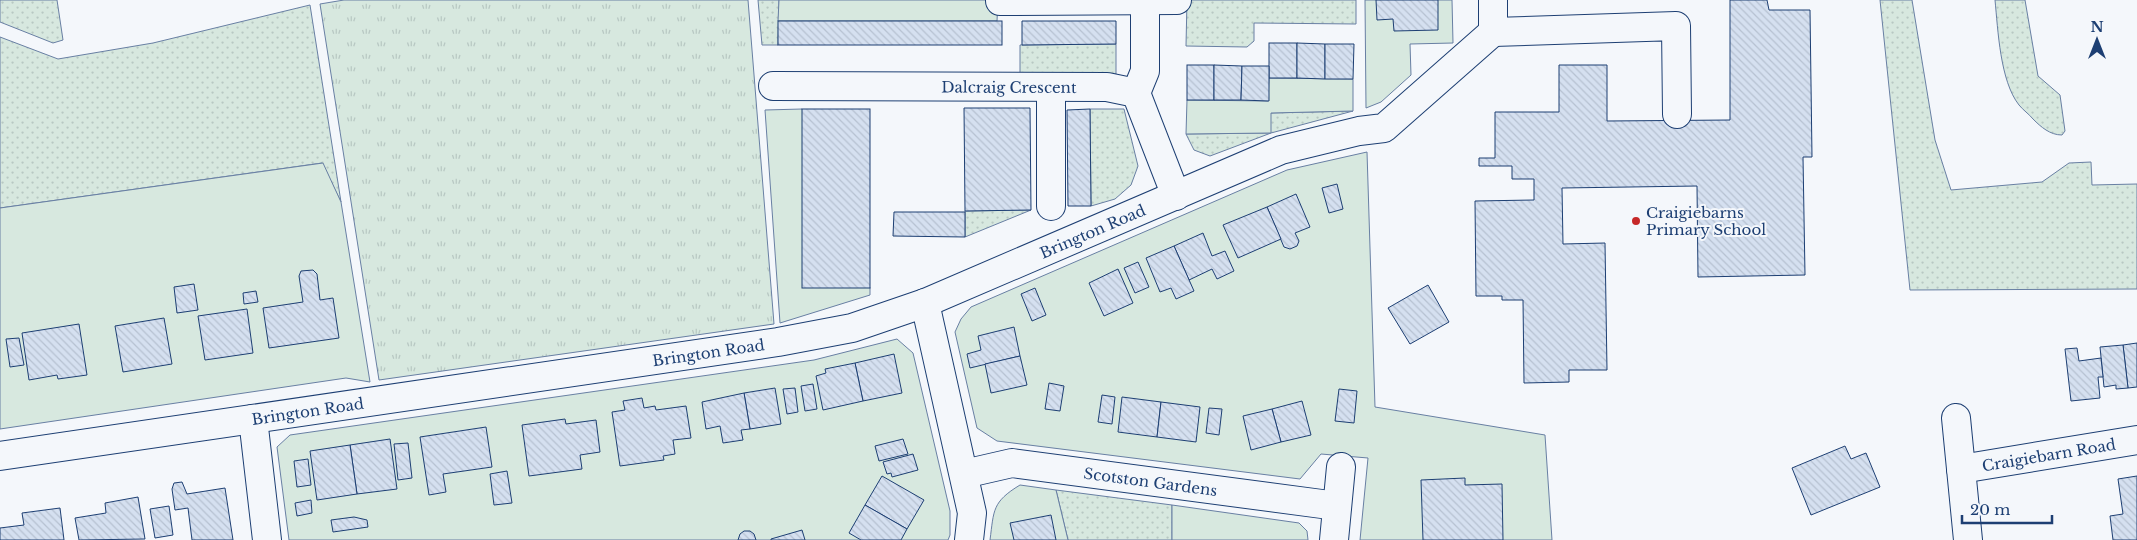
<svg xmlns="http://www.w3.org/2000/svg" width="2137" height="540" font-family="'Libre Baskerville',serif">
<defs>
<pattern id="grass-dots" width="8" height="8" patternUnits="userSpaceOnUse" patternTransform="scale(1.25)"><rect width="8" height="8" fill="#d7e8df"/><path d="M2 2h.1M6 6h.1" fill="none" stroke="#b8c8c3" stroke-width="1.8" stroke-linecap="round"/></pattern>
<pattern id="park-tufts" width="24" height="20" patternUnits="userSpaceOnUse" patternTransform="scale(1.25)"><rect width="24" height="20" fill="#d7e8df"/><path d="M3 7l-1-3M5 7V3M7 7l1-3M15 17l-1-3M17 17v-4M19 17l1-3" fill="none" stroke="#b8c8c3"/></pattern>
<pattern id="building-back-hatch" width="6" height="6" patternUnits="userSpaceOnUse" patternTransform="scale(1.25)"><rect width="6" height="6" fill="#d5e0f0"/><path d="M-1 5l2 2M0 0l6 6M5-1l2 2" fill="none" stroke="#b6c1d1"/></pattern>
</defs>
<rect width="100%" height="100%" fill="#f4f7fb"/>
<!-- grass -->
<g fill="url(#grass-dots)" stroke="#687fa3">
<polygon points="0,0 57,0 63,40 53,43 0,22"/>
<polygon points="758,0 779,0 778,45 762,45"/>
<polygon points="1187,0 1356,0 1356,24 1254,23 1254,41 1247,47 1186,46"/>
<polygon points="1880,0 1912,0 1935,140 1951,190 2042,182 2069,163 2091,162 2092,185 2137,184 2137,289 1910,290"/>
<path d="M1995,0H2025L2038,76L2060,95L2065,131L2062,135C2050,135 2041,127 2033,119C2029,114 2023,110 2019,105C2000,81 1998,30 1995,0Z"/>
<polygon points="310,5 341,202 322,163 0,208 0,37 58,59 153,43"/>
<polygon points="1116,44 1116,74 1020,74 1020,45"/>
<polygon points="1090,109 1124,109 1138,166 1131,185 1115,199 1091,206"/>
<polygon points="1353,111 1271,133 1210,156 1194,150 1186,134 1270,133 1270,113"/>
<polygon points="1031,210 965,237 965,211"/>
<polygon points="1056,490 1172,505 1172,540 1068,540"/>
</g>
<!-- park -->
<polygon fill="url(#park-tufts)" stroke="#687fa3" points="344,0 748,0 774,324 379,380 320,4"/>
<!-- garden -->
<g fill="#d7e8df" stroke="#687fa3">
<polygon points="779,0 998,0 997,21 778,21"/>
<polygon points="1365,0 1452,0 1453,43 1410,44 1411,75 1381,102 1366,108"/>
<polygon points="1269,78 1353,79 1353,111 1271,113 1271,133 1186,134 1187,100 1268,101"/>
<polygon points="802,109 870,288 870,295 780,323 765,110"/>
<polygon points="1367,152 1375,407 1545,435 1552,540 1360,540 1368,458 1321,454 1300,479 997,441 977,428 955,332 961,319 971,307 1287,170"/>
<polygon points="323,163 341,202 370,382 346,378 0,429 0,208"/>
<polygon points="897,339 913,353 950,511 950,535 948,540 289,540 277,447 290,435 814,360"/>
<path d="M1020,485L1056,490L1068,540H990C994,510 992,502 1020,485Z"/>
<polygon points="1172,505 1299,523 1307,531 1308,540 1172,540"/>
</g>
<!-- building -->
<g fill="url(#building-back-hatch)" stroke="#1d3f73">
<polygon points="1376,0 1438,0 1438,30 1394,31 1393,19 1377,20"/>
<polygon points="1730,0 1767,0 1769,10 1810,10 1812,157 1803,157 1805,275 1698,277 1697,186 1562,188 1563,244 1605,243 1607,370 1569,370 1569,382 1524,383 1523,300 1502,300 1502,296 1476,296 1475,201 1534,200 1534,179 1512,179 1512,166 1479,166 1479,158 1495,158 1495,112 1559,112 1559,65 1607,65 1607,121 1730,120"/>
<rect x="778" y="21" width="224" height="24"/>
<polygon points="1022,21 1116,21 1116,44 1022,45"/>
<rect x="1269" y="43" width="28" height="35"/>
<polygon points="1297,43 1325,44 1325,79 1297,78"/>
<polygon points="1325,44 1354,44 1353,79 1325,79"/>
<rect x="1187" y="65" width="27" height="35"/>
<polygon points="1214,65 1242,66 1241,100 1214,100"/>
<polygon points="1242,66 1269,66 1269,101 1241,100"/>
<polygon points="964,108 1030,108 1031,210 965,211"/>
<rect x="802" y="109" width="68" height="179"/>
<polygon points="1090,109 1091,206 1068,206 1067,110"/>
<polygon points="1337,184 1343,209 1329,213 1322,188"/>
<polygon points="1296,194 1310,227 1295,233 1299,241 1297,246 1290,249 1284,247 1267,207"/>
<polygon points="1267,207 1281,239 1238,258 1223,225"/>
<polygon points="894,212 965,212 965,237 893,236"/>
<polygon points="1203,233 1212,256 1225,251 1234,271 1217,279 1212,269 1189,280 1174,246"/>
<polygon points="1174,246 1194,291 1176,299 1171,288 1160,292 1146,258"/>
<polygon points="1138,262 1149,287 1135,293 1124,268"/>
<polygon points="1118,269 1133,303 1104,316 1089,283"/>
<polygon points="313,270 317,274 320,300 333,298 339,338 269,348 263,308 303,302 299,276 301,271"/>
<polygon points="194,284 198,310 177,313 174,287"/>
<polygon points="1428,285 1449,322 1410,344 1388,308"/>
<polygon points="1035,288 1046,315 1032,321 1021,294"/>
<polygon points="256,291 258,302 244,304 243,293"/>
<polygon points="247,309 253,353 205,360 198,316"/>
<polygon points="164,318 172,364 123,372 115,326"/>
<polygon points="79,324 87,375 58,379 57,375 29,380 22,333"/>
<polygon points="1014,327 1020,356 970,368 967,354 981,350 978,336"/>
<polygon points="19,338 24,365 10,367 6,339"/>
<polygon points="2137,343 2137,387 2128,388 2123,345"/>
<polygon points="2123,345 2128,388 2116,389 2116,385 2104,387 2100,347"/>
<polygon points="2077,348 2079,361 2101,358 2103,377 2098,377 2100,398 2071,401 2065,349"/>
<polygon points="894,354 902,393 863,401 855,363"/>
<polygon points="1020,356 1027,385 991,393 985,364"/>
<polygon points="855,363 863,401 823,410 816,376 826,373 825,369"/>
<polygon points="1049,383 1064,386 1060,411 1045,409"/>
<polygon points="813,384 817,409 805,411 801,386"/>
<polygon points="775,388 781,424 750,429 744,393"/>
<polygon points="795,388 798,412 787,414 783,389"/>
<polygon points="1339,389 1357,391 1354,423 1335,421"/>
<polygon points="744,393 750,429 741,430 743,440 723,443 720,426 706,429 702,402"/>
<polygon points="1102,395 1115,397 1112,424 1098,422"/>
<polygon points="1122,397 1161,402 1157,437 1118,432"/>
<polygon points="642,398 644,408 655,406 656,410 686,406 691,438 673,440 675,454 663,456 664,460 620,466 612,412 625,410 623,401"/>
<polygon points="1302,401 1311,435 1281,442 1272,409"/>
<polygon points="1161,402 1200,407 1196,442 1157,437"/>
<polygon points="1209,408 1222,409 1219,435 1206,433"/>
<polygon points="1272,409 1281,442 1251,450 1243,416"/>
<polygon points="565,419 566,424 596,420 600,452 580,455 582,469 529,476 522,425"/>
<polygon points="486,427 492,467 443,474 446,492 429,495 420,437"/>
<polygon points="390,439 397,489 357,494 350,445"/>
<polygon points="903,439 908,454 879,461 875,446"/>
<polygon points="408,443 412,478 398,480 394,444"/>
<polygon points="350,445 357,494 317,500 310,451"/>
<polygon points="1845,446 1851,459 1866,453 1880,487 1811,515 1792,468"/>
<polygon points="913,454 918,470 892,477 891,473 887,474 883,462"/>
<polygon points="308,459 311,485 297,487 294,461"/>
<polygon points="507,471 512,503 494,505 490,474"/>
<polygon points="882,476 924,500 907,529 865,505"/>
<polygon points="2137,476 2137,540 2113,540 2110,516 2123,514 2118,479"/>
<polygon points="1465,478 1465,485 1502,484 1503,540 1423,540 1421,480"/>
<polygon points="182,482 187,494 225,488 233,540 192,540 188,508 175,510 172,489 174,483"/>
<polygon points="138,497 145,539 79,540 75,518 106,513 105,503"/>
<polygon points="311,500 312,513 297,516 295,503"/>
<polygon points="865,505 907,529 901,540 861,540 849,533"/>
<polygon points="169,506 173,535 155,538 150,509"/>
<polygon points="60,508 64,540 0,540 0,528 24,525 22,513"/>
<polygon points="1051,515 1056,540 1014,540 1010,523"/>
<polygon points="354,517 367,520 368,527 333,532 331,520"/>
<polygon points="802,530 805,540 771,540 771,539"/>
<polygon points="744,531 750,531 754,534 756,540 738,540 740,534"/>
</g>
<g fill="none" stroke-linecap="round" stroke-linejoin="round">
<!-- minor casing -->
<g stroke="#1d3f73" stroke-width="30">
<g id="minor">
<polyline points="1000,1 1177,0"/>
<polyline points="1493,32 1676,26 1677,114"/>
<path id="s1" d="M773,86L1107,87L1136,93L1176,196"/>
<polyline points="1051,87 1051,206"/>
<polyline points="1136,93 1145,71 1145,1"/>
<polyline points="925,303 972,513 969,540"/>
<polyline points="1956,418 1968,540"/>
<polyline points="253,419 267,540"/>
<path id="s2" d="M0,456L778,342L852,328L925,303L1281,150L1359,131L1384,128L1493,32V0"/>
<path id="s3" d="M1961,469L2137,440"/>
<path id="s4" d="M964,474L1012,463L1337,506"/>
<polyline points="1334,540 1341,467"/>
</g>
</g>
<!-- minor -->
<use href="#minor" stroke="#f4f7fb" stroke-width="28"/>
</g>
<!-- markers -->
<circle fill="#c62828" stroke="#f4f7fb" stroke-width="2" cx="1636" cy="221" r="5"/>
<g text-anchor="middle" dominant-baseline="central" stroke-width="4" stroke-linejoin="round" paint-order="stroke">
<!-- street labels -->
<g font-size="15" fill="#1d3f73" stroke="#f4f7fb">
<text stroke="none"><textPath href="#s1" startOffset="236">Dalcraig Crescent</textPath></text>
<text stroke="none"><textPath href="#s2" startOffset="1121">Brington Road</textPath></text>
<text stroke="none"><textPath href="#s2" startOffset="716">Brington Road</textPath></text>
<text stroke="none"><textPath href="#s2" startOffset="311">Brington Road</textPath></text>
<text stroke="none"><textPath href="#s3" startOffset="89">Craigiebarn Road</textPath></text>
<text stroke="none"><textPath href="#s4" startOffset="189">Scotston Gardens</textPath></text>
</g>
<!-- poi labels -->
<g font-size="15" fill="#1d3f73" stroke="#f4f7fb" text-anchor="start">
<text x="1646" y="212">Craigiebarns<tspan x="1646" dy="17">Primary School</tspan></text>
</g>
</g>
<!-- north arrow -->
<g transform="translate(2097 40)" stroke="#f4f7fb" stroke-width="4" paint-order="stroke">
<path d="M0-4L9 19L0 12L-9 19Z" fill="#1d3f73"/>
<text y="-8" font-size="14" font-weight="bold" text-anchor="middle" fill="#1d3f73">N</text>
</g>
<!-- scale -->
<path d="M1962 515v8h90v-8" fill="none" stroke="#1d3f73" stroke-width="2.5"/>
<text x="1970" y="515" font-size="15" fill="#1d3f73" stroke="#f4f7fb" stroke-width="4" paint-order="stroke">20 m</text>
</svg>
